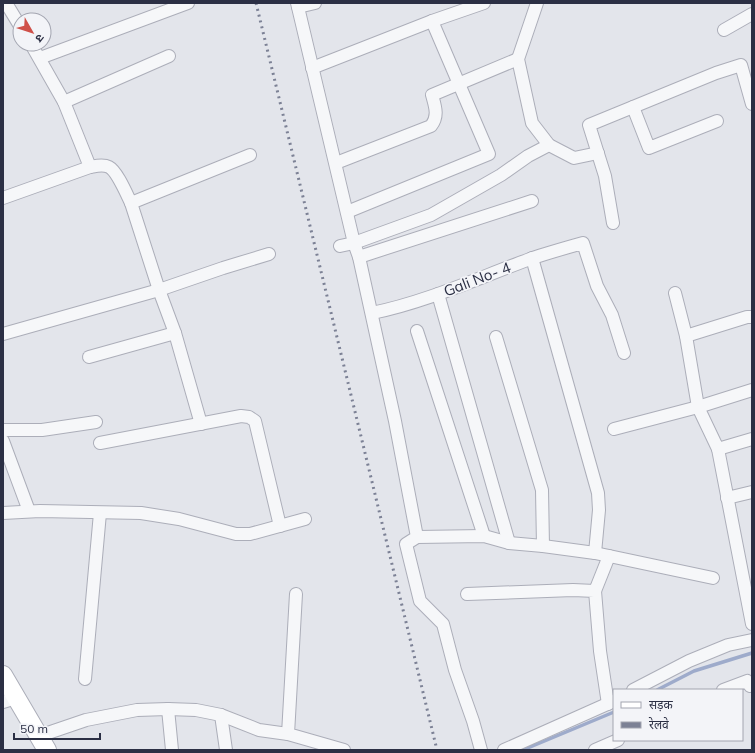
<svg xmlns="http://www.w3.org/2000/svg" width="755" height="753" font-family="Mulish,'Noto Sans Devanagari',sans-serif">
<rect width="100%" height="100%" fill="#e3e5eb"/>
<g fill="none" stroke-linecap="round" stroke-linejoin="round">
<!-- stream -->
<g stroke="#9eabcb" stroke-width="3.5">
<polyline points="657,690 694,671 752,653"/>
<polyline points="523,750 614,712"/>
</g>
<!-- street casing -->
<g stroke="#acaeb9" stroke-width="14">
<g id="street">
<polyline points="6,3 20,26"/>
<polyline points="297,3 354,243 359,257 395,421 417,537 406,544 420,601 443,624 455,670 473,721 481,750"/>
<polyline points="537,3 518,59 532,123 549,145 574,158 598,153"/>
<polyline points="298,7 315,3"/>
<polyline points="724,30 752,14"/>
<path d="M31,44L64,102L90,167C96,166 103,164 109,167C117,171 127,195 131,203"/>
<polyline points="40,58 188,3"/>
<polyline points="312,68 432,21 484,3"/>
<polyline points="64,102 169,56"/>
<polyline points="633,107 649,148 717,121"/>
<path d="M336,163L431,126C439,116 435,106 432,95L518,59"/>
<polyline points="3,198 90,167"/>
<polyline points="347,212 489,154 432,21"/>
<polyline points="613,223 605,176 589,125 716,73 741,65 752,104"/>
<polyline points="340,246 354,243 431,215 501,175 528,156 549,145"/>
<polyline points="359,257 532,201"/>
<polyline points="532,258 598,493 599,510 595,553"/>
<polyline points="675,293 686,336 698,407 718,449 752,439"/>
<polyline points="438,294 509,543"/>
<path d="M372,313C426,302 478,278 530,259C547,253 565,248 583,243L597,286L612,315L624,353"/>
<polyline points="417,331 484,536"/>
<polyline points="3,334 159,290 223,268 269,254"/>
<polyline points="686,336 747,317 752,317"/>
<polyline points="496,337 542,490 543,546"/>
<polyline points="89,357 175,333"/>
<polyline points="201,424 175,333 159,290 131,203 250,155"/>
<polyline points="614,429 698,407 752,390"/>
<polyline points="3,430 42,430 96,422"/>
<polyline points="3,441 29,511"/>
<polyline points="100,443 241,416 249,417 255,421 280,526"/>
<polyline points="718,449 752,624"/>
<polyline points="727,498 752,492"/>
<polyline points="3,513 40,511 141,513 179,519 236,534 250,534 305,519"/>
<polyline points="417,537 484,536 509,543 543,546 595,553 713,578"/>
<polyline points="595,591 609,556"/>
<polyline points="296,594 288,734 344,750"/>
<polyline points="467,594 573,590 595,591 600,651 608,704"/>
<polyline points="85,679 100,513"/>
<polyline points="633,690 689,661 728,645 752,640"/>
<polyline points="723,690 747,681 750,686 752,685"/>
<polyline points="3,702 16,698"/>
<polyline points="168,709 172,750"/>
<polyline points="221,715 226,750"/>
<polyline points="39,736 86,720 137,710 168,709 196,710 221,715 259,730 288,734"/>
<polyline points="504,750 614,701"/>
<polyline points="595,750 618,740"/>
</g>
</g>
<!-- secondary casing -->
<g stroke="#acaeb9" stroke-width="20">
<polyline id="secondary" points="3,675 47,750"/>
</g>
<!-- street -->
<use href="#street" stroke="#f6f7f9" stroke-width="12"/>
<!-- secondary -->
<use href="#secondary" stroke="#fff" stroke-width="18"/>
<!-- rail -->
<polyline stroke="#7c8195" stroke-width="3" stroke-dasharray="2 4" stroke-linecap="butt" points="256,3 437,750"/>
</g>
<g text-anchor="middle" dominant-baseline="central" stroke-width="3.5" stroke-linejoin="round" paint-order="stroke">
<!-- street labels -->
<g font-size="15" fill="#2b2f44" stroke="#f3f4f8">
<text transform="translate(477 279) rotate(-21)">Gali No- 4</text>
</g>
</g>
<!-- border -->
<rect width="755" height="753" fill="none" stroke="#2b2f44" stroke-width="8"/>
<!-- legend -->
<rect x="613" y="689" width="130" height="52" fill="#f3f4f8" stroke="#a3a5b0"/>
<rect x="621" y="702" width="20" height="6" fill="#ffffff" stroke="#a3a5b0"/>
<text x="649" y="709" font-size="12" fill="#2b2f44">सड़क</text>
<rect x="621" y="722" width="20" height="6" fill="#7c8195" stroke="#a3a5b0"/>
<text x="649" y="729" font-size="12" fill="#2b2f44">रेलवे</text>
<!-- north arrow -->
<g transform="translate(32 32) rotate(129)"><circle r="19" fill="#f3f4f8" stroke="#a3a5b0"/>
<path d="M0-3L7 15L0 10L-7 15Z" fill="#cf5049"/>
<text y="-6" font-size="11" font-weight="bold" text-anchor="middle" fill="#2b2f44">उ</text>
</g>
<!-- scale -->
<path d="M14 733v6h86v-6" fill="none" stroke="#2b2f44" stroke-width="2"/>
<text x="20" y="733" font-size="12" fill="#2b2f44" stroke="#f3f4f8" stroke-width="3" paint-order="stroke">50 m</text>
</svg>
